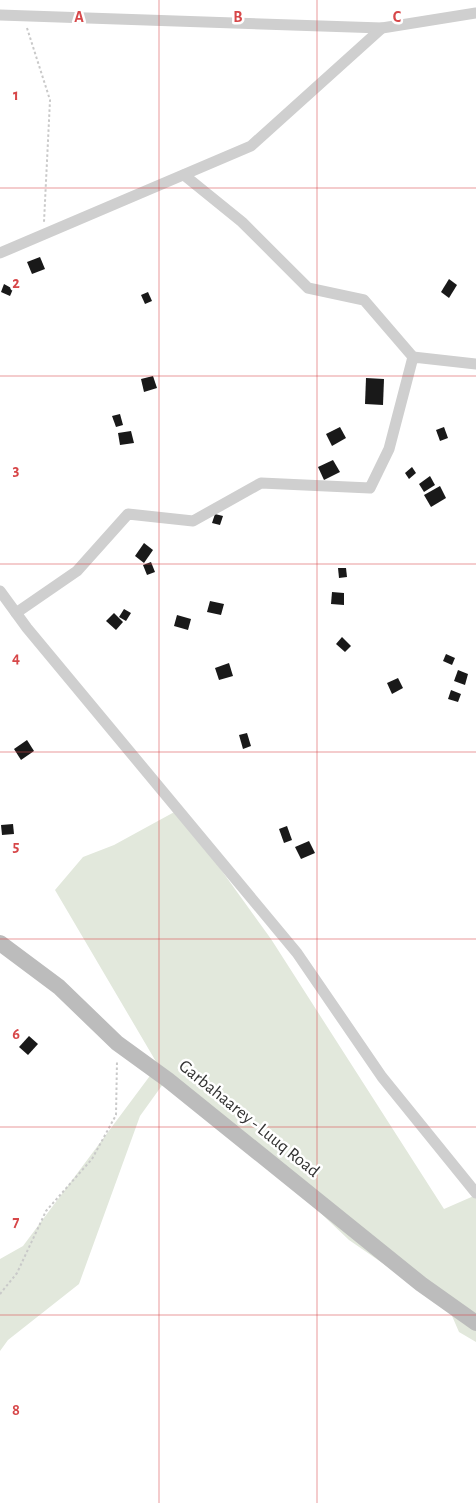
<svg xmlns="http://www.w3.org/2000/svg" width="476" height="1503" font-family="'Alegreya Sans',sans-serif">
<rect width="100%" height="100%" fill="#fff"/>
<!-- green -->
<polygon fill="#e2e8dc" points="178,810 271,939 444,1209 476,1195 476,1342 459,1332 449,1309 349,1240 271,1166 163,1084 140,1116 79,1284 8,1340 0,1351 0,1259 23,1246 158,1065 55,890 83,857 114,845"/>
<!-- building -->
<g fill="#191919">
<polygon points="40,257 45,269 32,274 27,262"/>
<polygon points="449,279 457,285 449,298 441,292"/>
<polygon points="4,284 13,289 10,296 1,292"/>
<polygon points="148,292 152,301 145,304 141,295"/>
<polygon points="153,376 157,388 144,392 141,379"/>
<polygon points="366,378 384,379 383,405 365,404"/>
<polygon points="120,414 123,425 116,427 112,416"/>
<polygon points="340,427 346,438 332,446 326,434"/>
<polygon points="444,427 448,438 440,441 436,430"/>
<polygon points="131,431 134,443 120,445 118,433"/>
<polygon points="333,460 340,472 324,480 318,467"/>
<polygon points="412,467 416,473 409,479 405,473"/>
<polygon points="430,476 435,485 424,492 419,484"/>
<polygon points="440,486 446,498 431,507 424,495"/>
<polygon points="215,514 223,516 220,525 212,523"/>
<polygon points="144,543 153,550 144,563 135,556"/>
<polygon points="151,562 155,572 147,575 143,565"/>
<polygon points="338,568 346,568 347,577 339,578"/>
<polygon points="332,592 344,593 344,605 331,604"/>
<polygon points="210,601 224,604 221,615 207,612"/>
<polygon points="124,609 131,613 126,621 119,617"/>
<polygon points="114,613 123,622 116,630 106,621"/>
<polygon points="177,615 191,619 188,630 174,626"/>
<polygon points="342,637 351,646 345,652 336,644"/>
<polygon points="446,654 455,658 452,665 443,661"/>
<polygon points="229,663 233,676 219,680 215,668"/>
<polygon points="458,670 468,674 465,685 454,681"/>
<polygon points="398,678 403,688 392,694 387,683"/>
<polygon points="451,690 461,694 458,702 448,699"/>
<polygon points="247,733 251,746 243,749 239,735"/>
<polygon points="27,740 34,751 21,760 14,749"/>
<polygon points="13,824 14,834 2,835 1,825"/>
<polygon points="287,826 292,840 284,843 279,829"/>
<polygon points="309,841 315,853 301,859 295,847"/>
<polygon points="29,1036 38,1044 28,1055 19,1047"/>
</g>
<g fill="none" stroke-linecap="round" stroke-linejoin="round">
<!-- path -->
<g stroke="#c9c9c9" stroke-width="2" stroke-dasharray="2.5 2.5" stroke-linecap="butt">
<polyline points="27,28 50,100 44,222"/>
<polyline points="0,1294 17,1273 46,1211 92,1159 116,1115 117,1060"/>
</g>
<!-- street -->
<g stroke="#cfcfcf" stroke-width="11">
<polyline points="0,15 382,28 476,13"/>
<polyline points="184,175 242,222 308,288 364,300 413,357"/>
<polyline points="0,253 251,146 382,28"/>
<polyline points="0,591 27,628 297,953 382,1077 476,1193"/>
<polyline points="16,613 77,571 128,514 193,521 261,483 370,488 389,449 413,357 476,364"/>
</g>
<!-- secondary -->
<polyline stroke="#bcbcbc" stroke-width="16" points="0,943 59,987 117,1043 168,1080 421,1284 476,1323"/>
</g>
<!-- grid -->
<path fill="none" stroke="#d74749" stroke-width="1" stroke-opacity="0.55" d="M159,0V1503M317,0V1503M0,188H476M0,376H476M0,564H476M0,752H476M0,939H476M0,1127H476M0,1315H476"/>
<g text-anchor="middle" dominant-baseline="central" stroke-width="5" stroke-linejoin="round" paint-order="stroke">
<!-- street labels -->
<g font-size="18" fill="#323232" stroke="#fff">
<text transform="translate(249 1119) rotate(39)">Garbahaarey - Luuq Road</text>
</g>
</g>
<g font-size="16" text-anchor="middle" font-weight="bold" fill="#d74749" stroke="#fff" stroke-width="5" stroke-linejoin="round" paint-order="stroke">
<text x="79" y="22">A</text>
<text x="238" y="22">B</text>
<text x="397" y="22">C</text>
<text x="16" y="100">1</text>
<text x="16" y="288">2</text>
<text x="16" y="475">3</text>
<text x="16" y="663">4</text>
<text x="16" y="851">5</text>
<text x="16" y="1039">6</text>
<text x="16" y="1227">7</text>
<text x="16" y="1415">8</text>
</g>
</svg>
